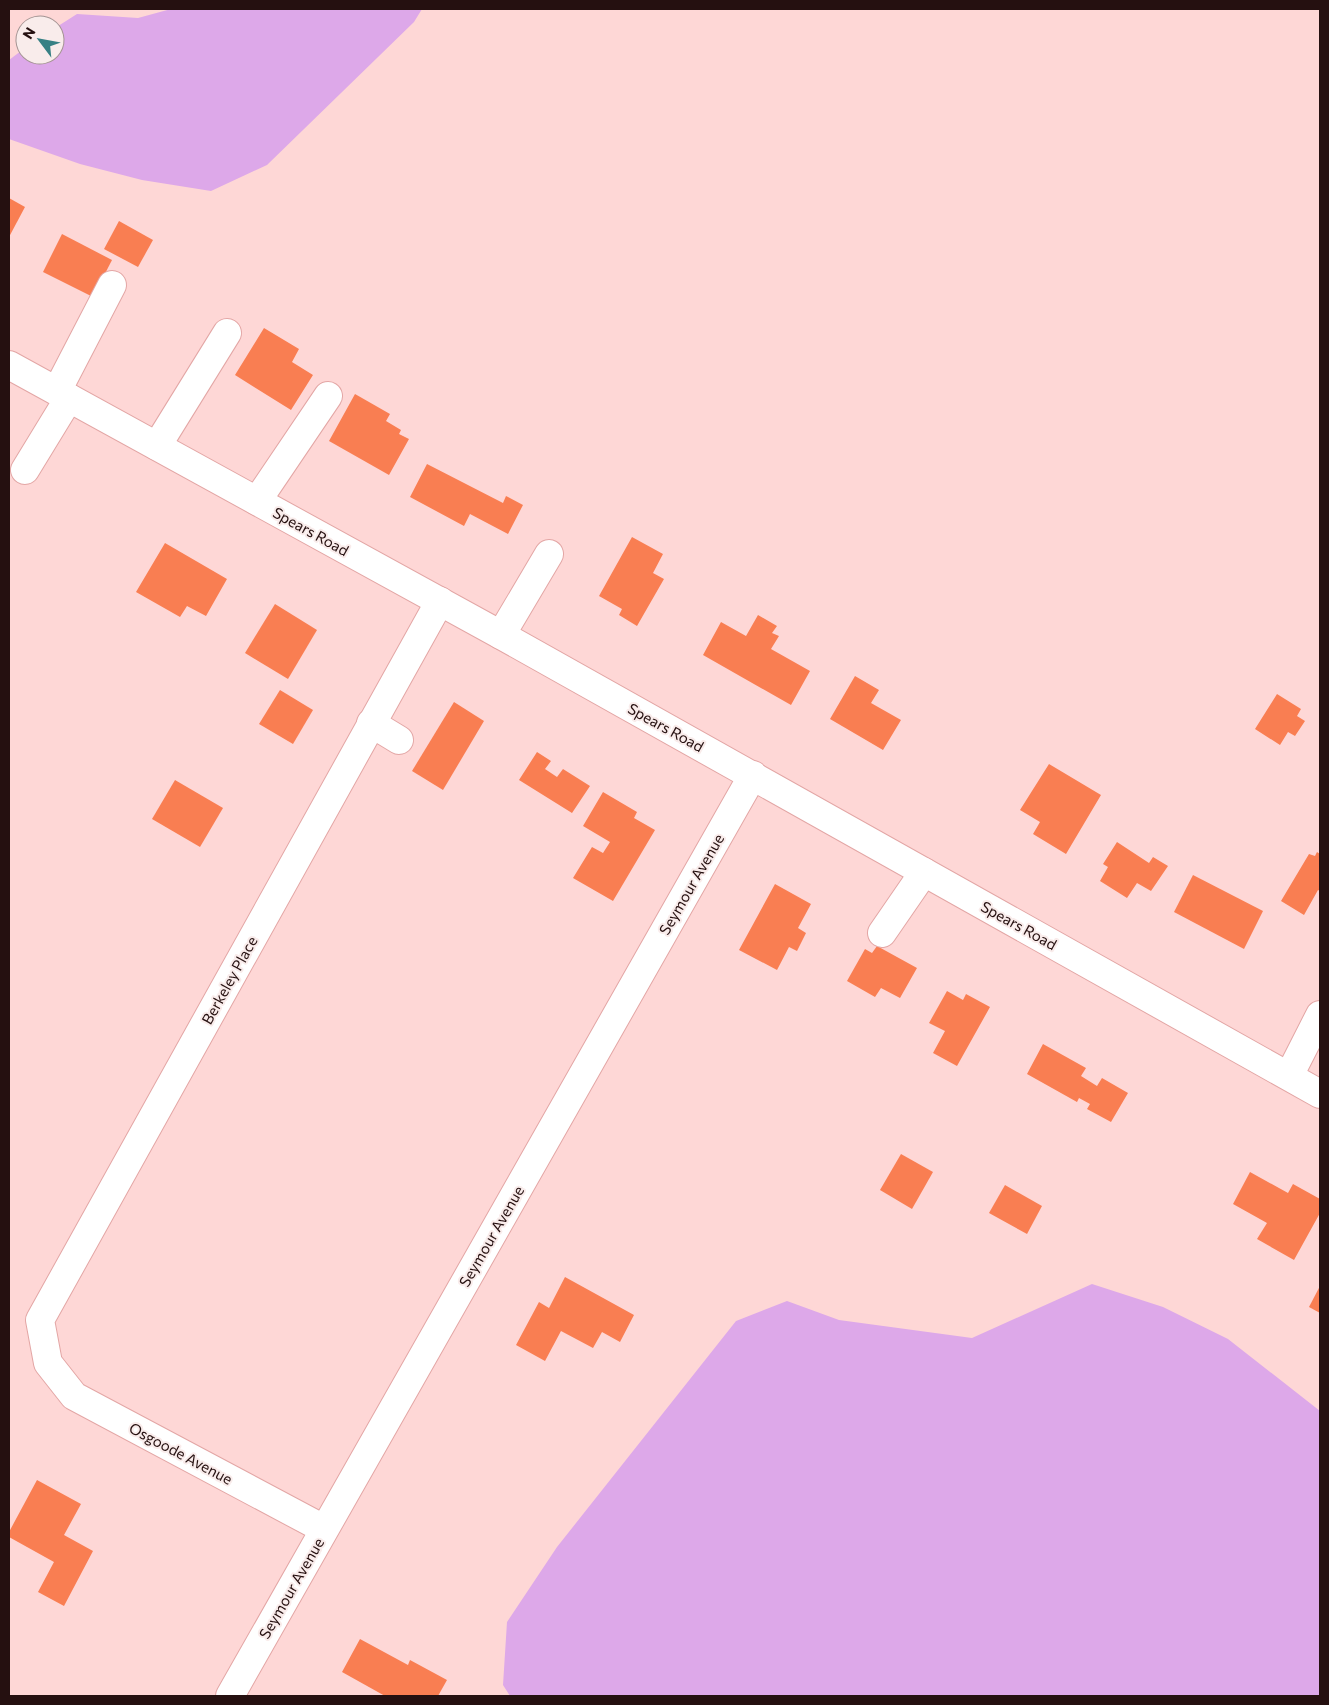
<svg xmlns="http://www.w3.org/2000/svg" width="1329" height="1705" font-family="Commissioner,sans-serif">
<rect width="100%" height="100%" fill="#fed7d6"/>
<!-- green -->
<g fill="#dda8e9">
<polygon points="171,9 422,9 414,22 267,165 211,191 142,180 80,164 9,139 9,60 25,48 25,55 55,55 55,28 77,14 138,18"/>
<polygon points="1092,1284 1163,1307 1228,1339 1320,1411 1320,1696 510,1696 503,1685 507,1622 557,1547 736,1321 787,1301 839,1320 972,1338"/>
</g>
<!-- building -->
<g fill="#f97e52">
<polygon points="9,198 25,207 9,237"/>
<polygon points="119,221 153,240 138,267 104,249"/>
<polygon points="62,234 112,260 93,297 43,272"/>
<polygon points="264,328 299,349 292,362 313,375 291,410 235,375"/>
<polygon points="355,394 390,414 386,421 401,430 399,434 409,439 389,475 329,441"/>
<polygon points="427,464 503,503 506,496 523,505 508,534 470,514 464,526 410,497"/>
<polygon points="632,537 663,554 653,573 664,579 637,626 619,615 622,609 599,596"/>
<polygon points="165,543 227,579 206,616 187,606 180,617 136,592"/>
<polygon points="275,604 317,630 288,679 245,653"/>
<polygon points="758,615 777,626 772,633 779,636 771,649 810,671 791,705 703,655 721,622 746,636"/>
<polygon points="855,676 879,690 871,703 901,720 883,750 830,719"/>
<polygon points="280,690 313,710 293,744 259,724"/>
<polygon points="1277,694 1301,709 1297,716 1305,721 1295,736 1288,732 1280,745 1255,729"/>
<polygon points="454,702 484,721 443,790 412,771"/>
<polygon points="537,752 551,761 545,769 557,777 563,769 590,786 572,813 519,780"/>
<polygon points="1049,764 1101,795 1066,854 1033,834 1040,822 1020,810"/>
<polygon points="175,780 223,808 200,847 152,819"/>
<polygon points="603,792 637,812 634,818 655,830 613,901 573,878 592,847 603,853 610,842 583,826"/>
<polygon points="1117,842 1149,863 1153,857 1168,866 1151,891 1137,883 1127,898 1100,881 1108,867 1103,864"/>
<polygon points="1317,852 1320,854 1320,891 1318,890 1304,915 1281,901 1309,854 1315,856"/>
<polygon points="1193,875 1263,911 1244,949 1174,912"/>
<polygon points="775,884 811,904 798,928 806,933 797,951 789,947 777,970 739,950"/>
<polygon points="877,946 917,968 900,998 881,988 875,997 847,981 865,949 872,953"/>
<polygon points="947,991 963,1000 966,994 990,1007 957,1066 933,1053 945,1031 929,1023"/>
<polygon points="1043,1044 1086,1068 1081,1076 1097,1086 1102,1078 1128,1093 1111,1122 1087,1109 1090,1104 1079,1098 1077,1102 1027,1074"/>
<polygon points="901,1154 933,1172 912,1209 880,1190"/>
<polygon points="1250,1172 1288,1193 1293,1184 1320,1199 1320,1213 1294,1260 1257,1239 1267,1223 1233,1204"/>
<polygon points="1005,1185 1042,1206 1027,1234 989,1213"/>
<polygon points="565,1277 634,1315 620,1342 602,1332 593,1348 561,1331 545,1361 516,1345 539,1302 549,1308"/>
<polygon points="1320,1286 1320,1313 1309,1307"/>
<polygon points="37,1480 81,1504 64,1535 93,1551 64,1606 38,1592 54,1562 9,1537 9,1532"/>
<polygon points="360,1639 408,1665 410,1660 447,1680 438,1696 385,1696 342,1672"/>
</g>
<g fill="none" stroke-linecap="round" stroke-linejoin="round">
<!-- minor casing -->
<g stroke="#e3a6a5" stroke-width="30">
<g id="minor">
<polyline points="9,365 501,635 1320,1094"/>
<polyline points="57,391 112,285"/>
<polyline points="157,446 227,333"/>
<polyline points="25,470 69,398"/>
<polyline points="257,501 328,396"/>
<polyline points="501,635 549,554"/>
<polyline points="371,723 399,740"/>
<polyline points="882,933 924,872"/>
<polyline points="1289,1076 1320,1015"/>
<polyline points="324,1529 74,1396 48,1363 40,1320 440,601"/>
<polyline points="230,1696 753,775"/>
</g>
</g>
<!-- minor -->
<use href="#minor" stroke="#fff" stroke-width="28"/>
</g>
<g text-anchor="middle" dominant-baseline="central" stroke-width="4" stroke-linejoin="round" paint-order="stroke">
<!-- street labels -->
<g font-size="15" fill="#251010" stroke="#f9eceb">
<text transform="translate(311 531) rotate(29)">Spears Road</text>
<text transform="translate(666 727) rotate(29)">Spears Road</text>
<text transform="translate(691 884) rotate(-60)">Seymour Avenue</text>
<text transform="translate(1019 925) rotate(29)">Spears Road</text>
<text transform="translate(229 980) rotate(-61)">Berkeley Place</text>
<text transform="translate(491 1236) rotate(-60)">Seymour Avenue</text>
<text transform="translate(181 1453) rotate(28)">Osgoode Avenue</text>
<text transform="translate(291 1588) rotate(-60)">Seymour Avenue</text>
</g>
</g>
<!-- border -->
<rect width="1329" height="1705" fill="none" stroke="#251010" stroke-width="20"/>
<!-- north arrow -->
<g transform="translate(40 40) rotate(302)"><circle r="24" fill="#f9eceb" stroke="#a49493"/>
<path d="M0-4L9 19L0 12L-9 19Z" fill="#378084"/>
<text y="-8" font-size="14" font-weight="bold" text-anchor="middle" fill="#251010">N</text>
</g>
</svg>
